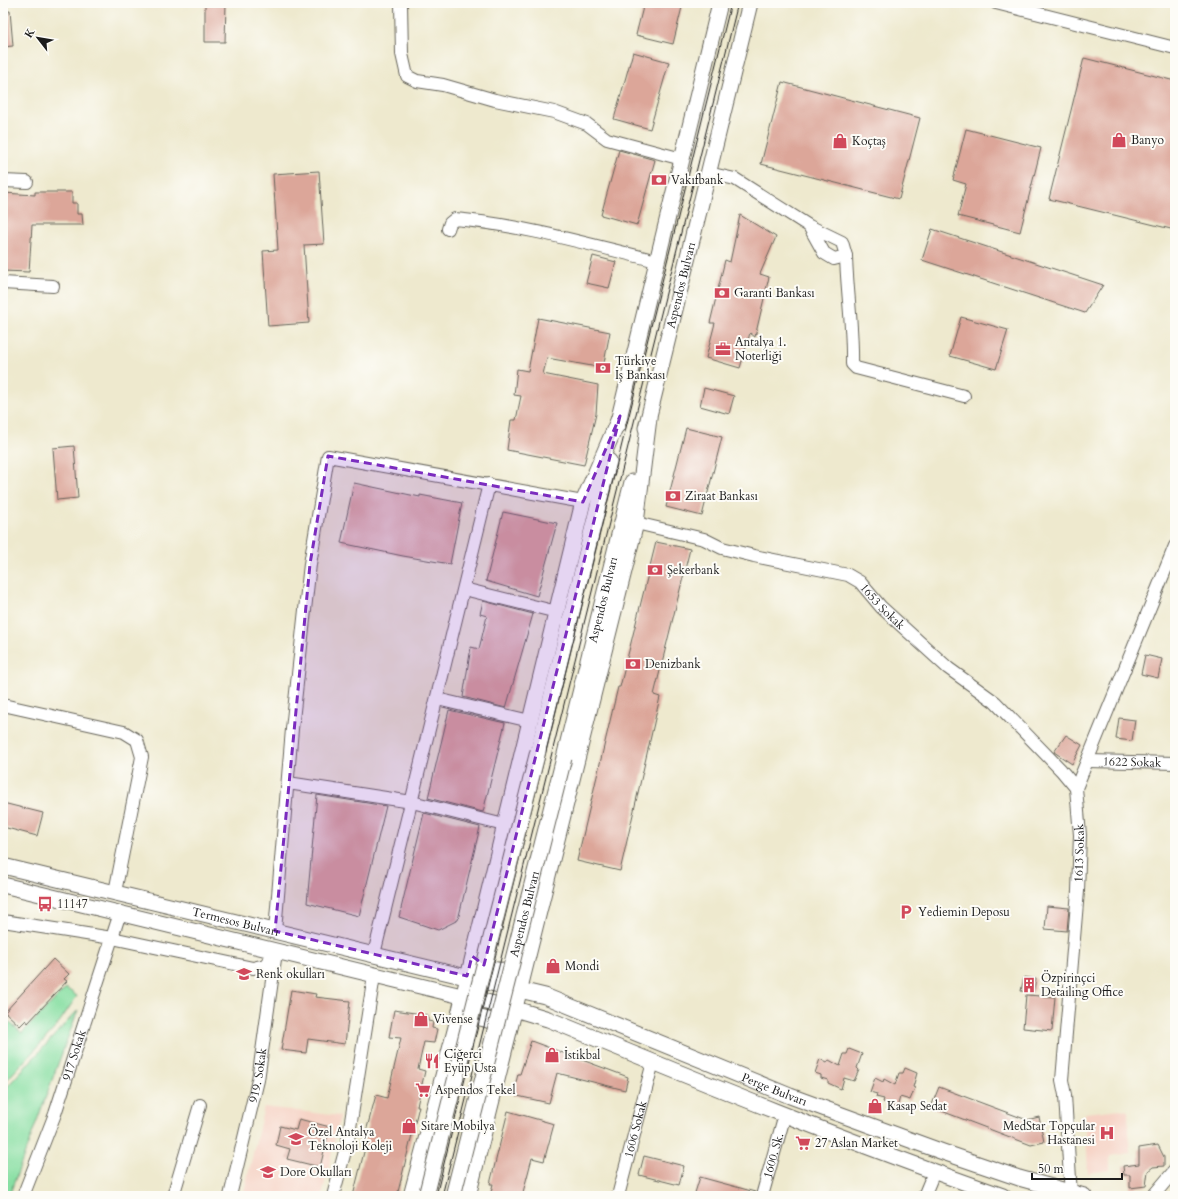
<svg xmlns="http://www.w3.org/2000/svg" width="1178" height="1199" font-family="Cardo,serif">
<rect width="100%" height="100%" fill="#fdfcf7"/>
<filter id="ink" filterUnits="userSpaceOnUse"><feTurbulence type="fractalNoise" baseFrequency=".025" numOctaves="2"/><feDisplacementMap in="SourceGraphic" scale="8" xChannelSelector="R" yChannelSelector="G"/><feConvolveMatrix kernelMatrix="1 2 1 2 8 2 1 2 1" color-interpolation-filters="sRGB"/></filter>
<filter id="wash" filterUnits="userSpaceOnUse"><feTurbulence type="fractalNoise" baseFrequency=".012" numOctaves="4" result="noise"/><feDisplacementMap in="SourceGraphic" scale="16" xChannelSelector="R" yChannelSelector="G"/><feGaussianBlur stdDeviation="0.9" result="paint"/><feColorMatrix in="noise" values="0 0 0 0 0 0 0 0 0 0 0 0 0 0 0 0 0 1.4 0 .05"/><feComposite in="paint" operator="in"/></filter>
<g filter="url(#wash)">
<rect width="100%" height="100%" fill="#eee9ce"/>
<!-- built -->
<g fill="#f6d2c4">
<polygon points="264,1107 340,1116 322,1196 243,1196"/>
<polygon points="1120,1109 1128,1111 1130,1153 1110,1156 1110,1170 1088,1173 1085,1113"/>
</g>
<!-- green -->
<g fill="#88dfa3" stroke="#527e60">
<polygon points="66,988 77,996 56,1027 3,1084 3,1017 22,1033"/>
<polygon points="78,1010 9,1196 3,1196 3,1091"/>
</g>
<g id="blocks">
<!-- building -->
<g fill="#dca699">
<polygon points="205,3 226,3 225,42 205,42"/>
<polygon points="644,3 683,3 673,44 636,35"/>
<polygon points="10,11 13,46 3,47 3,12"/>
<polygon points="633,52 669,62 650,129 614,119"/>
<polygon points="1084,58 1175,81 1175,230 1049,199"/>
<polygon points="782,82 920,118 899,199 761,164"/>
<polygon points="966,129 1041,148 1020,232 958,216 966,184 953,180"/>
<polygon points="619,150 655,160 637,225 601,215"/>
<polygon points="319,171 324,244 304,245 309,323 268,326 263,251 278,250 273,174"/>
<polygon points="35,192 72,192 72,203 77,203 77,214 82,214 83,225 32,225 29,272 3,271 3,193 35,195"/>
<polygon points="740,215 776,237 760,274 769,277 755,337 750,333 740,368 706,358 715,323 710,323 725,260 730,262"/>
<polygon points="932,229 1103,285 1085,313 922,260"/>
<polygon points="593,256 616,262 609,288 586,283"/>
<polygon points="961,317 1008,330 996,369 950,356"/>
<polygon points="538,318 610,332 603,368 547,358 543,374 598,385 596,414 584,465 507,450 511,420 516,420 521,396 514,395 517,369 528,371"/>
<polygon points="704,388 734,396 729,414 700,406"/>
<polygon points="686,428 722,437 702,516 666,507"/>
<polygon points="74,446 78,498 57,500 53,448"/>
<polygon points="354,483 420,497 420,495 462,503 450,564 403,556 341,543"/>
<polygon points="503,512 557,523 537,596 486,581"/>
<polygon points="656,542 690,549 654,695 660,697 620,871 577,861 618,687 620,687"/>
<polygon points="483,601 533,614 506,708 463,697 471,647 479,649 487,616 480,614"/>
<polygon points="1145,655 1162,659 1158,678 1141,674"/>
<polygon points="449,710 505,723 483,812 428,798"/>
<polygon points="1119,718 1135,720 1132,741 1116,739"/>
<polygon points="1066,735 1082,745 1072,764 1054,752"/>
<polygon points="317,795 386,806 359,916 307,903"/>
<polygon points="3,803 43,813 37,836 3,827"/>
<polygon points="424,813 480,827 458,920 438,930 399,917"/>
<polygon points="1047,906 1069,908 1067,931 1045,929"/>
<polygon points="53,959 69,974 64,979 67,981 28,1023 26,1020 20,1026 5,1012"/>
<polygon points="1024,977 1036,979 1033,993 1021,991"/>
<polygon points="291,990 316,994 315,997 350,1001 345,1044 308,1039 306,1053 281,1050"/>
<polygon points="1026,995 1055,997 1052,1031 1023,1028"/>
<polygon points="394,1010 428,1015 428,1021 433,1022 432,1028 437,1029 434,1043 424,1042 418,1069 425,1071 417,1106 419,1106 397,1196 353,1196 367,1140 364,1139 376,1095 387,1098 401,1038 389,1037"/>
<polygon points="531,1041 628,1077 625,1090 557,1073 549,1103 513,1095 518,1074 520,1074"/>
<polygon points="849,1049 862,1054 857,1068 859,1070 854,1081 844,1078 841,1089 828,1083 828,1080 821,1078 821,1075 815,1073 820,1059 827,1063 829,1060 840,1066 844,1054 847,1054"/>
<polygon points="905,1068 917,1073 913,1087 915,1088 910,1100 900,1097 897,1108 883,1102 884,1099 876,1097 877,1094 870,1092 875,1078 883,1082 884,1079 895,1085 899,1073 903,1073"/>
<polygon points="939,1087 1027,1120 1039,1117 1044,1142 1031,1145 931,1107"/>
<polygon points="508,1111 554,1124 544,1161 532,1158 522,1196 490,1196 493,1184 490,1184"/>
<polygon points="299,1119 330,1127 320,1167 287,1159 290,1149 276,1145 280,1126 296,1130"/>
<polygon points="1158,1145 1164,1157 1164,1166 1153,1167 1148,1171 1146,1186 1130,1188 1130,1175 1124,1175 1123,1166 1139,1164 1139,1148"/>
<polygon points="644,1156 684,1166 679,1185 639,1175"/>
<polygon points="700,1177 755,1192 755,1196 694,1196"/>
</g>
</g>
</g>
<g filter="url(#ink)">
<use href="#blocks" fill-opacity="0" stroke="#66645a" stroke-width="1"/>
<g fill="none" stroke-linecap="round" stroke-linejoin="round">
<!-- minor casing -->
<g stroke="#66645a" stroke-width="14">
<g id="minor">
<polyline points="401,3 402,54 407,76 417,81 443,85 495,100 554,112 587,124 607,139 682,159"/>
<polyline points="996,3 1175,48"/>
<polyline points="708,173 735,179 809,226 842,242 846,256 834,259 824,253 809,226"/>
<polyline points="3,181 27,182"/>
<path d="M448,229L450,223L455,219C523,225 591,245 657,261"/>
<path d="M846,256C847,292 853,328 852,364L856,368L964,396"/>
<polyline points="3,283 53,286"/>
<path id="s1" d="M636,523L704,539L722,548L754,556L848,575L860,582L881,607L948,668L995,702L1061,770L1076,788"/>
<polyline points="464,589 557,612"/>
<polyline points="437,699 530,721"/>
<polyline points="3,705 124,732 137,740 142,757 115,892"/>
<path id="s2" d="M1088,761L1175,763"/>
<polyline points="288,783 412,802 504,825"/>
<polyline points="3,921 112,938 253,968 265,965 276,952"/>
<polyline points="275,931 292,729 310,564 328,456 583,502"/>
<polyline points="374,954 489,484"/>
<path id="s3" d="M23,1196L55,1114L120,913"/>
<polyline points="173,1196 200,1105"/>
<path id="s4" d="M230,1196L258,1080L276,952"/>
<polyline points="333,1196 348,1140 374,976"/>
<path id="s5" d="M618,1196L653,1062"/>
<path id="s6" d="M762,1196L785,1114"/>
<polyline points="924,1196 934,1172"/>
<path id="s7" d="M1071,1196L1065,1095L1062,1080L1078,891L1080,835L1076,788L1175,546"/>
<polyline points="1153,1196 1175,1170"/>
</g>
</g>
<!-- major casing -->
<g stroke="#66645a" stroke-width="17">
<g id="major">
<polyline points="617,426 720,3"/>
<path id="s8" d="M646,428L750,3"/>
<polyline points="538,751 609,461"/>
<path id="s9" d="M564,758L632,482"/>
<path id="s10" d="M3,866L545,996L790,1096L943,1152L1019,1178L1084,1196"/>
<path d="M3,885L515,1009L548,1019C699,1081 850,1143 1003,1196"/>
<path d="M477,956C482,974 505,971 520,968L521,966"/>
<path d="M460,1022L465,1017C482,1017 493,1019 505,1032"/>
<polyline points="411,1196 456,1027 583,502 620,416"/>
<polyline points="468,1196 636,523 649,418"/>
</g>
</g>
<!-- minor -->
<use href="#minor" stroke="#fff" stroke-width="12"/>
<!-- major -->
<use href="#major" stroke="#fff" stroke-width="15"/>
<!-- tram -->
<g stroke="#1c1c1c" stroke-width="1">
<polyline points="436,1196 731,3"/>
<polyline points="442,1196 738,3"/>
</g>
<!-- major-bridge casing -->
<g stroke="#66645a" stroke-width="17" stroke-linecap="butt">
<g id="major-bridge">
<polyline points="426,1196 538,751"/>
<path id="s11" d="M453,1196L564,758"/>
</g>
</g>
<!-- major-bridge -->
<use href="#major-bridge" stroke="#fff" stroke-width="15"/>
</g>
</g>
<!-- marked area -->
<path fill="#7b2cbf" fill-opacity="0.2" stroke="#7b2cbf" stroke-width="3" stroke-dasharray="8 5" stroke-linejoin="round" d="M620,416L484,965L472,956L467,976L275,931L310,564L328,456L583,502Z"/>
<!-- icons -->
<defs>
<g id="shop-bare" transform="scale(1.2)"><path d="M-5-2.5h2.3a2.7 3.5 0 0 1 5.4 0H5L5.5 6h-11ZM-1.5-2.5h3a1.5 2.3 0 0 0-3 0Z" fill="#d1495b" stroke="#fdfcf7" stroke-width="2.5" paint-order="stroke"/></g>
<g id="bank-bare" transform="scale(1.2)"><path d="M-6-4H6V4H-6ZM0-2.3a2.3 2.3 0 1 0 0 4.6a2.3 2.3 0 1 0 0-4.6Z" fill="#d1495b" stroke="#fdfcf7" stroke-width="2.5" paint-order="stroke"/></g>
<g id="office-bare" transform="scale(1.2)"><path d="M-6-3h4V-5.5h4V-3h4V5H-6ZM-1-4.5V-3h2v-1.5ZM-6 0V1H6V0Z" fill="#d1495b" stroke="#fdfcf7" stroke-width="2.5" paint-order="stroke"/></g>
<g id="bus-bare" transform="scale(1.2)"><path d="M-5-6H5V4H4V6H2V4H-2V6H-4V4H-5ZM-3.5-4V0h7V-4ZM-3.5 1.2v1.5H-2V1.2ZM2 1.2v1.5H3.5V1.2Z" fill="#d1495b" stroke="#fdfcf7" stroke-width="2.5" paint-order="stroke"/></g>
<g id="parking-bare" transform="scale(1.2)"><path d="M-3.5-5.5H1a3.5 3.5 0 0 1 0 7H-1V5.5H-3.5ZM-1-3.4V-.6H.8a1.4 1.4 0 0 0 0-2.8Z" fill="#d1495b" stroke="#fdfcf7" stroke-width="2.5" paint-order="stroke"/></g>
<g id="school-bare" transform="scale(1.2)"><path d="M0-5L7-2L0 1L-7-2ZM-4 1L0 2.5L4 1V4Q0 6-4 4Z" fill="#d1495b" stroke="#fdfcf7" stroke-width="2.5" paint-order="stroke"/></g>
<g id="building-bare" transform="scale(1.2)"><path d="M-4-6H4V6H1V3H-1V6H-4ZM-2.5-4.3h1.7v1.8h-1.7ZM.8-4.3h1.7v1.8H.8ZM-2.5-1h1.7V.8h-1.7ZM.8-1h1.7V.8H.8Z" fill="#d1495b" stroke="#fdfcf7" stroke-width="2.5" paint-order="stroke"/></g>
<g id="restaurant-bare" transform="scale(1.2)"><path d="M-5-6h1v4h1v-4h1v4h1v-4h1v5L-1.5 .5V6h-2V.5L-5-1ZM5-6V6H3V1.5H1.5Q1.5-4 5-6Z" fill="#d1495b" stroke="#fdfcf7" stroke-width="2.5" paint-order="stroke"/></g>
<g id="supermarket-bare" transform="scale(1.2)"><path d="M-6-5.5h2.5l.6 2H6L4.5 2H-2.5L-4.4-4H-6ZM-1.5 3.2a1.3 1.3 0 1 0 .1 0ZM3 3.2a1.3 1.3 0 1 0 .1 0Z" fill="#d1495b" stroke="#fdfcf7" stroke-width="2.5" paint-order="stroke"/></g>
<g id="hospital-bare" transform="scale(1.2)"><path d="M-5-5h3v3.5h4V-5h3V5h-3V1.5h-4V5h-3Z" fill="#d1495b" stroke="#fdfcf7" stroke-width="2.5" paint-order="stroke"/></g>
</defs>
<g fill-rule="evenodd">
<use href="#shop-bare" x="1119" y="140"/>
<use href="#shop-bare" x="840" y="141"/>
<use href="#bank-bare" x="659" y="180"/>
<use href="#bank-bare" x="722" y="293"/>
<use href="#office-bare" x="723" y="349"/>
<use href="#bank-bare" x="603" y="368"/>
<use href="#bank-bare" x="673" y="496"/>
<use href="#bank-bare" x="655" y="570"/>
<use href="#bank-bare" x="633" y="664"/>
<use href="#bus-bare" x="45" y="904"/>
<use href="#parking-bare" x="906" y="912"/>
<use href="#shop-bare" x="553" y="966"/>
<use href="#school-bare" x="244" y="974"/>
<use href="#building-bare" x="1029" y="985"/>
<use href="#shop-bare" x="421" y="1019"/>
<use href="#shop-bare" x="552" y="1055"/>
<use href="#restaurant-bare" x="432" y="1061"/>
<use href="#supermarket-bare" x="423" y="1090"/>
<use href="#shop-bare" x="875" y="1106"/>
<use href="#shop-bare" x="409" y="1126"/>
<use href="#hospital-bare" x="1107" y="1133"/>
<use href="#school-bare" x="296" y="1139"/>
<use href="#supermarket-bare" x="803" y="1143"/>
<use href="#school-bare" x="268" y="1172"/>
</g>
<g text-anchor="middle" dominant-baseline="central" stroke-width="4" stroke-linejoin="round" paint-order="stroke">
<!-- poi labels -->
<g font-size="12" fill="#1c1c1c" stroke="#fdfcf7" text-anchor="start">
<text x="1131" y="140">Banyo</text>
<text x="852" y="141">Koçtaş</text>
<text x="671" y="180">Vakıfbank</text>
<text x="734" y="293">Garanti Bankası</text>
<text x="735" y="342">Antalya 1.<tspan x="735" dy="14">Noterliği</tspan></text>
<text x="615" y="361">Türkiye<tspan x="615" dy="14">İş Bankası</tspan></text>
<text x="685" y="496">Ziraat Bankası</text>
<text x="667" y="570">Şekerbank</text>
<text x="645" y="664">Denizbank</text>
<text x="57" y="904">11147</text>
<text x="918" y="912">Yediemin Deposu</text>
<text x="565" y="966">Mondi</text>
<text x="256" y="974">Renk okulları</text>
<text x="1041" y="978">Özpirinçci<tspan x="1041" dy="14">Detailing Office</tspan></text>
<text x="433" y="1019">Vivense</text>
<text x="444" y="1054">Ciğerci<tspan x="444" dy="14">Eyüp Usta</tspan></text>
<text x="564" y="1055">İstikbal</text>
<text x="435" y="1090">Aspendos Tekel</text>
<text x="887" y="1106">Kasap Sedat</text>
<text x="421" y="1126">Sitare Mobilya</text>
<text x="1095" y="1126" text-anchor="end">MedStar Topçular<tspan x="1095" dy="14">Hastanesi</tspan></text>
<text x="308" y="1132">Özel Antalya<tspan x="308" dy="14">Teknoloji Koleji</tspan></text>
<text x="815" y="1143">27 Aslan Market</text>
<text x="280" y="1172">Dore Okulları</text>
</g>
<!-- street labels -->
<g font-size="12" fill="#1c1c1c" stroke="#fdfcf7">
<text stroke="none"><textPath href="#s8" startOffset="147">Aspendos Bulvarı</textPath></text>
<text stroke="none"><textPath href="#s9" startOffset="163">Aspendos Bulvarı</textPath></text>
<text stroke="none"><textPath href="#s1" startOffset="266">1653 Sokak</textPath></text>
<text stroke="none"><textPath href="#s2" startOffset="44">1622 Sokak</textPath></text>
<text stroke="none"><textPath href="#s7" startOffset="344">1613 Sokak</textPath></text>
<text stroke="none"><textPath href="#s11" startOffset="291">Aspendos Bulvarı</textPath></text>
<text stroke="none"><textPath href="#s10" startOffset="239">Termesos Bulvarı</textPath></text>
<text stroke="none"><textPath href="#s3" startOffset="150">917 Sokak</textPath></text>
<text stroke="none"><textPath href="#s4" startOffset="124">919. Sokak</textPath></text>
<text stroke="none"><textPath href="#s10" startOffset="805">Perge Bulvarı</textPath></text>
<text stroke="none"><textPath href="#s5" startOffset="69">1606 Sokak</textPath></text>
<text stroke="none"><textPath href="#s6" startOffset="42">1600. Sk.</textPath></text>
</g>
</g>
<!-- margin -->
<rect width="1178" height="1199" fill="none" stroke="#fdfcf7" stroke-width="16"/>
<!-- north arrow -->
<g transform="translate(38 38) rotate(301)" stroke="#fdfcf7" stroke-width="3" paint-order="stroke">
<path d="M0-3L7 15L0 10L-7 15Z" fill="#1c1c1c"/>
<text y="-6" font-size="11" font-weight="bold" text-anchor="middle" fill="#1c1c1c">K</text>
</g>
<!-- scale -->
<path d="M1032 1173v6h90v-6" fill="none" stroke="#1c1c1c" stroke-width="2"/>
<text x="1038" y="1173" font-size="12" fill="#1c1c1c" stroke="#fdfcf7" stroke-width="3" paint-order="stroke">50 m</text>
</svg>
